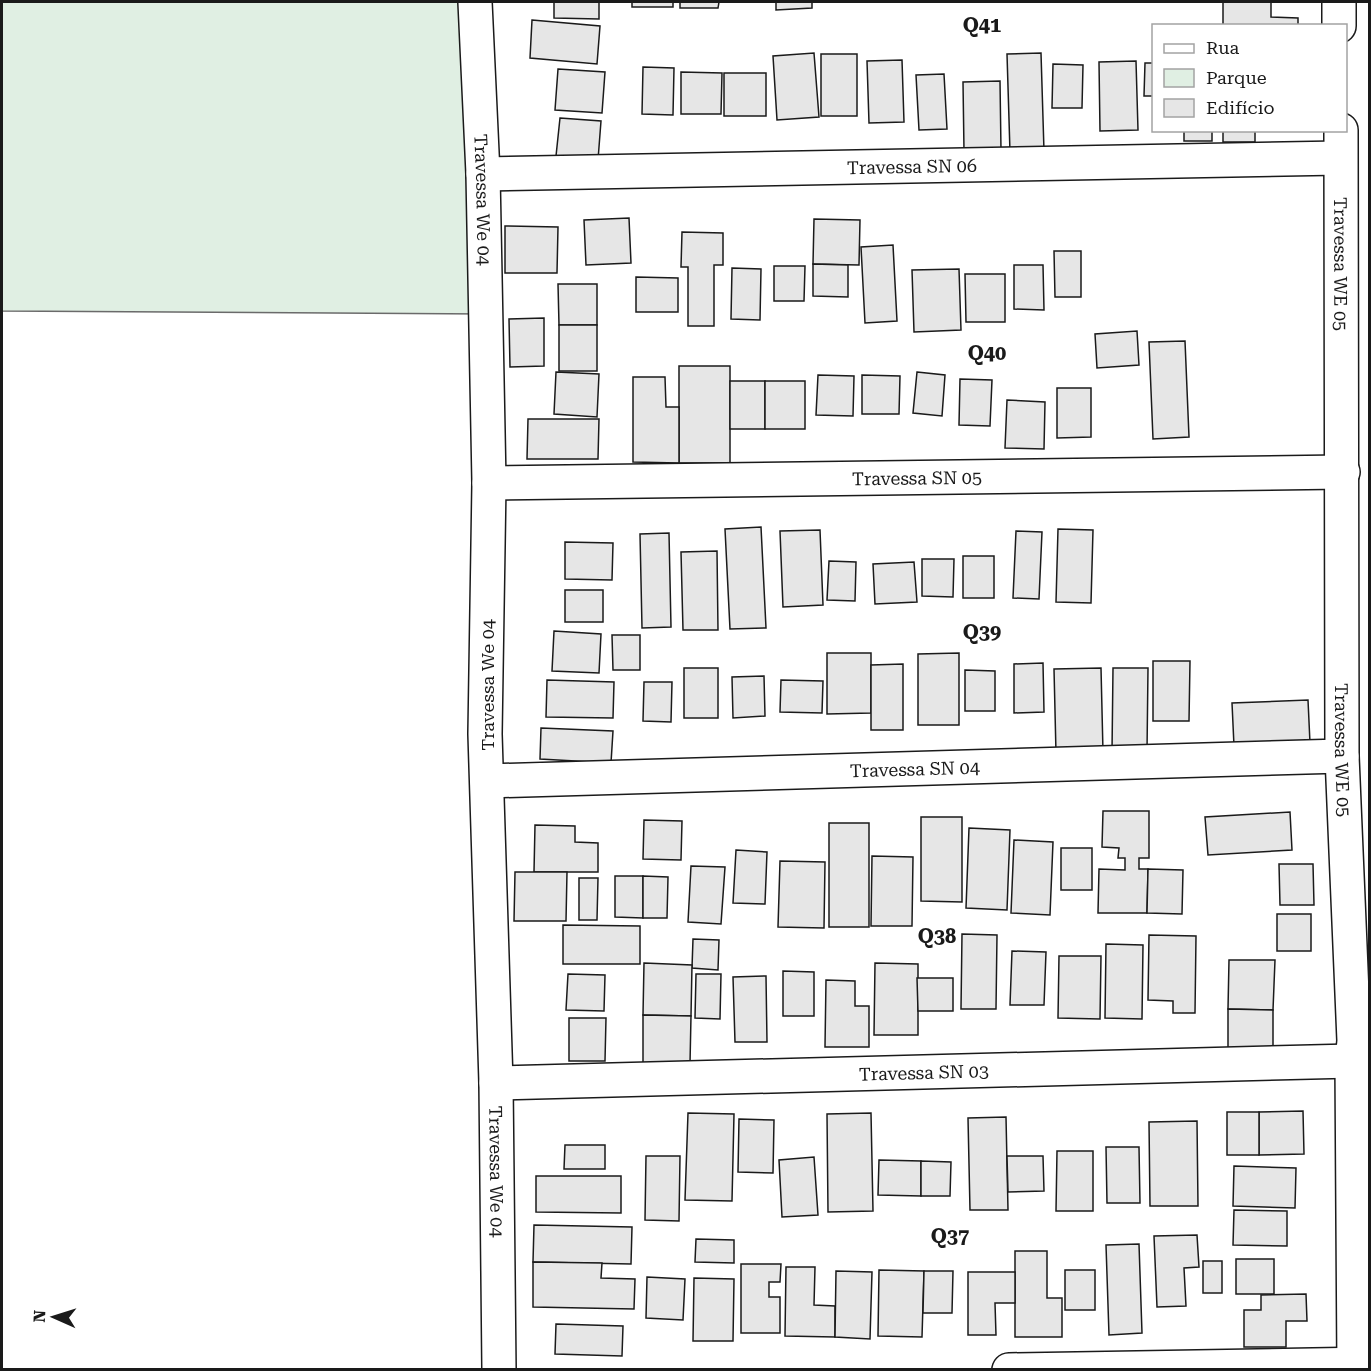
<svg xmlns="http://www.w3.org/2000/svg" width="1371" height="1371" font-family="'Roboto Serif',serif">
<rect width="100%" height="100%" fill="#fff"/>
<!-- green -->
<polygon fill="#e0efe3" stroke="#6a6a6a" stroke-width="1.5" points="2,2 479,2 486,314 2,311"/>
<!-- building -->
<g fill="#e6e6e6" stroke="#1a1a1a" stroke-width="1.5">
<polygon points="554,2 599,2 599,19 554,18"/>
<rect x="632" y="2" width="41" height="5"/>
<polygon points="680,2 719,2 718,8 680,8"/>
<polygon points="776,2 812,2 812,8 776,10"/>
<polygon points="1223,2 1271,2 1271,17 1298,18 1298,26 1223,26"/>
<polygon points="532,20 600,26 597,64 530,58"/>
<polygon points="814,53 819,117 777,120 773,56"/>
<polygon points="1041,53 1044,151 1010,152 1007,54"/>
<rect x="821" y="54" width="36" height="62"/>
<polygon points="902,60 904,122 869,123 867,61"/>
<polygon points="1136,61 1138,130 1100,131 1099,62"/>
<polygon points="1145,63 1154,63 1154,96 1144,96"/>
<polygon points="1053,64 1083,65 1082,108 1052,108"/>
<polygon points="643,67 674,68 673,115 642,114"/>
<polygon points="558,69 605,72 602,113 555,110"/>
<polygon points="681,72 722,73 721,114 681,114"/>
<rect x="724" y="73" width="42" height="43"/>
<polygon points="944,74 947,129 919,130 916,75"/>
<polygon points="1000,81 1001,150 964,151 963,82"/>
<polygon points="560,118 601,121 598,160 556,156"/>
<rect x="1184" y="130" width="28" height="11"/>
<rect x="1223" y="130" width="32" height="12"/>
<polygon points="629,218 631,263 586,265 584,220"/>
<polygon points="814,219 860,220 859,265 813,264"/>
<polygon points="505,226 558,227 557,273 505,273"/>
<polygon points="682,232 723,233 723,265 714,265 714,326 688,326 688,267 681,267"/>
<polygon points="893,245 897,321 865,323 861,247"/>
<polygon points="1054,251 1081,251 1081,297 1055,297"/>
<polygon points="813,264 848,265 848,297 813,296"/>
<polygon points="1014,265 1043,265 1044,310 1014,309"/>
<polygon points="774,266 805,266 804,301 774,301"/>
<polygon points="732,268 761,269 760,320 731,319"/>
<polygon points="959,269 961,330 914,332 912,270"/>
<polygon points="965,274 1005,274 1005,322 966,322"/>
<polygon points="636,277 678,278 678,312 636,312"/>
<polygon points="558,284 597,284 597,325 559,325"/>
<polygon points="544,318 544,366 510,367 509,319"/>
<rect x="559" y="325" width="38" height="46"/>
<polygon points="1137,331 1139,365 1097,368 1095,334"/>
<polygon points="1185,341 1189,437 1153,439 1149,342"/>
<rect x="679" y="366" width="51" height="97"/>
<polygon points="556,372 599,374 597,417 554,414"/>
<polygon points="917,372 945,375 942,416 913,413"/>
<polygon points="818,375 854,376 853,416 816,415"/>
<polygon points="862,375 900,376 899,414 862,414"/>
<polygon points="633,377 665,377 666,407 679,407 679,463 633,462"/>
<polygon points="960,379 992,380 990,426 959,425"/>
<rect x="730" y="381" width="35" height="48"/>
<rect x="765" y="381" width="40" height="48"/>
<polygon points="1057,388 1091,388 1091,437 1057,438"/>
<polygon points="1007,400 1045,402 1044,449 1005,448"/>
<polygon points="528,419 599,419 598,459 527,459"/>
<polygon points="761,527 766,628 730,629 725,529"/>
<polygon points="1058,529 1093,530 1091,603 1056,602"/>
<polygon points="820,530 823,605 783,607 780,531"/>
<polygon points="1016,531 1042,532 1039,599 1013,598"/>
<polygon points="669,533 671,627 642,628 640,534"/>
<polygon points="565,542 613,543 612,580 565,579"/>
<polygon points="717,551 718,630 683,630 681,552"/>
<rect x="963" y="556" width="31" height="42"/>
<polygon points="922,559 954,559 953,597 922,596"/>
<polygon points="829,561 856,562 855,601 827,600"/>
<polygon points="914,562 917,602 875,604 873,564"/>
<rect x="565" y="590" width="38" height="32"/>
<polygon points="554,631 601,634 599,673 552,671"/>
<polygon points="612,635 640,635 640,670 613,670"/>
<polygon points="827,653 871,653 871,713 827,714"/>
<polygon points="959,653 959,725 918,725 918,654"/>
<polygon points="1153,661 1190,661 1189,721 1153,721"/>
<polygon points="1043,663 1044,712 1014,713 1014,664"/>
<polygon points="903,664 903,730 871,730 871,665"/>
<rect x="684" y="668" width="34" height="50"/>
<polygon points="1101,668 1103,752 1056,753 1054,669"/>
<polygon points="1113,668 1148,668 1147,752 1112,752"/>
<polygon points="965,670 995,671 995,711 965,711"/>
<polygon points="764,676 765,716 733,718 732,677"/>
<polygon points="547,680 614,682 613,718 546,717"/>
<polygon points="781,680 823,681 822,713 780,712"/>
<polygon points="644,682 672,682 671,722 643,721"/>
<polygon points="1308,700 1310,743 1234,746 1232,703"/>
<polygon points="541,728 613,731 611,763 540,759"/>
<polygon points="1103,811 1149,811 1149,858 1139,858 1139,869 1148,869 1147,913 1098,913 1099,869 1125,870 1125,858 1118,858 1119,848 1102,847"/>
<polygon points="1290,812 1292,850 1208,855 1205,817"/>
<polygon points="921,817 962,817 962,902 921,901"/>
<polygon points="644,820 682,821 681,860 643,859"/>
<rect x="829" y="823" width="40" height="104"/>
<polygon points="535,825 575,826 575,842 598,843 598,872 534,872"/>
<polygon points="969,828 1010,830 1007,910 966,908"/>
<polygon points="1014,840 1053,842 1050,915 1011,913"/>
<rect x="1061" y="848" width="31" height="42"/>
<polygon points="736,850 767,852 765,904 733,903"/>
<polygon points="872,856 913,857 912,926 871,926"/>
<polygon points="780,861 825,862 824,928 778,927"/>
<polygon points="1279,864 1313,864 1314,905 1280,905"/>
<polygon points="691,866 725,867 721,924 688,922"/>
<polygon points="1148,869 1183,870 1182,914 1147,913"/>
<polygon points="515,872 567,872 566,921 514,921"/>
<polygon points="615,876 643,876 643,918 615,917"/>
<polygon points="643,876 668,877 667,918 643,918"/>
<polygon points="579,878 598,878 597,920 579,920"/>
<rect x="1277" y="914" width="34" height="37"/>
<polygon points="563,925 640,926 640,964 563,964"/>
<polygon points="962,934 997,935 996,1009 961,1009"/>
<polygon points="1149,935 1196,936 1195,1013 1173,1013 1173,1001 1148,1000"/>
<polygon points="693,939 719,940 718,970 692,968"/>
<polygon points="1106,944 1143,945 1142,1019 1105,1018"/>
<polygon points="1012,951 1046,952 1044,1005 1010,1005"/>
<polygon points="1059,956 1101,956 1100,1019 1058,1018"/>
<polygon points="1229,960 1275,960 1273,1010 1228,1009"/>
<polygon points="644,963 692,965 691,1016 643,1015"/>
<polygon points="875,963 918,964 918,1035 874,1035"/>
<polygon points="783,971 814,972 814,1016 783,1016"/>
<polygon points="568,974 605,975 604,1011 566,1010"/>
<polygon points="696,974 721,974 720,1019 695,1018"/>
<polygon points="766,976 767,1042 735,1042 733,977"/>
<polygon points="917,978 953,978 953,1011 918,1011"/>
<polygon points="826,980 855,981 855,1006 869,1006 869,1047 825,1047"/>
<polygon points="1228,1009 1273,1010 1273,1051 1228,1051"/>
<polygon points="643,1015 691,1016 690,1064 643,1063"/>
<polygon points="569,1018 606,1018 605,1061 569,1061"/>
<polygon points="1303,1111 1304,1154 1259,1155 1259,1112"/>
<rect x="1227" y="1112" width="32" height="43"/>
<polygon points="688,1113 734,1114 732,1201 685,1200"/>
<polygon points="871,1113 873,1211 828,1212 827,1114"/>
<polygon points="1006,1117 1008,1210 970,1210 968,1118"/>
<polygon points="739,1119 774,1120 773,1173 738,1172"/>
<polygon points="1197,1121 1198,1206 1150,1206 1149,1122"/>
<polygon points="565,1145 605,1145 605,1169 564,1169"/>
<polygon points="1106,1147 1139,1147 1140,1203 1107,1203"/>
<polygon points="1057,1151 1093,1151 1093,1211 1056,1211"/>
<polygon points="646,1156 680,1156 679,1221 645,1220"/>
<polygon points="1007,1156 1043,1156 1044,1191 1008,1192"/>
<polygon points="814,1157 818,1215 782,1217 779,1160"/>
<polygon points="879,1160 921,1161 921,1196 878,1195"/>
<polygon points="921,1161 951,1162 950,1196 921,1196"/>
<polygon points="1234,1166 1296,1168 1295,1208 1233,1206"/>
<polygon points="536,1176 621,1176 621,1213 536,1212"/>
<polygon points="1234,1210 1287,1211 1287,1246 1233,1245"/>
<polygon points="534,1225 632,1227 631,1264 533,1262"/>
<polygon points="1197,1235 1199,1267 1184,1268 1186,1306 1157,1307 1154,1236"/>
<polygon points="696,1239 734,1240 734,1263 695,1262"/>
<polygon points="1139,1244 1142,1333 1109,1335 1106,1245"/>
<polygon points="1015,1251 1047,1251 1047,1298 1062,1298 1062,1337 1015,1337"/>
<rect x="1236" y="1259" width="38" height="35"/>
<rect x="1203" y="1261" width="19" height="32"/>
<polygon points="533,1262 602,1263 601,1278 635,1279 634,1309 533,1307"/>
<polygon points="741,1264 781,1264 780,1282 769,1282 769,1297 780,1297 780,1333 741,1333"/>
<polygon points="786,1267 815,1267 814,1305 835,1306 835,1337 785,1336"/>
<polygon points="879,1270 924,1271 922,1337 878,1336"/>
<rect x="1065" y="1270" width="30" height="40"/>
<polygon points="836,1271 872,1272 870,1339 835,1337"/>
<polygon points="924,1271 953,1271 952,1313 923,1313"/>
<polygon points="968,1272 1015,1272 1015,1303 995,1303 996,1335 968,1335"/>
<polygon points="647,1277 685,1279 683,1320 646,1318"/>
<polygon points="694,1278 734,1279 733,1341 693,1341"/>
<polygon points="1306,1294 1307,1321 1286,1321 1286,1347 1244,1347 1244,1310 1261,1310 1261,1295"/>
<polygon points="556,1324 623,1326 622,1356 555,1354"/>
</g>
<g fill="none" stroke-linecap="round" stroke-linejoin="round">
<!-- minor casing -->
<g stroke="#1a1a1a" stroke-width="36">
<g id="minor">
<path id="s1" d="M475,2L483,174L489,483L485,734L496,1083L499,1370"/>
<polyline points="1339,2 1339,26"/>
<path id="s2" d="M1341,130L1342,756L1354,1041L1352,1061L1354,1370"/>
<path id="s3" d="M483,174L1340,158"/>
<path id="s4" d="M489,483L1343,472"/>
<path id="s5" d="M487,781L1342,756"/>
<path id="s6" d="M496,1083L1352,1061"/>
<polyline points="1009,1370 1370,1364"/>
</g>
</g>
<!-- minor -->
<use href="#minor" stroke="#fff" stroke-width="33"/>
</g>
<g text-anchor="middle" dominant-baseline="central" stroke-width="4.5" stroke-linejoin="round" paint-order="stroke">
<!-- street labels -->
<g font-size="18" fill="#1a1a1a" stroke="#fff">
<text stroke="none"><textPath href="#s3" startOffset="429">Travessa SN 06</textPath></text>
<text stroke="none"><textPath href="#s1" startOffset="198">Travessa We 04</textPath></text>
<text stroke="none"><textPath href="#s2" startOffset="134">Travessa WE 05</textPath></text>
<text stroke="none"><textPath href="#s4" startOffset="428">Travessa SN 05</textPath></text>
<text transform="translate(487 685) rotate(-90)">Travessa We 04</text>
<text stroke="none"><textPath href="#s2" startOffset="620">Travessa WE 05</textPath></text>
<text stroke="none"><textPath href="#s5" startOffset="428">Travessa SN 04</textPath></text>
<text stroke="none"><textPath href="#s6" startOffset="428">Travessa SN 03</textPath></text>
<text stroke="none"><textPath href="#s1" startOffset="1170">Travessa We 04</textPath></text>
</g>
<!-- neighbourhood labels -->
<g font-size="20" font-weight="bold" fill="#1a1a1a" stroke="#fff">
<text x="982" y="25">Q41</text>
<text x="987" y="353">Q40</text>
<text x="982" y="632">Q39</text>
<text x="937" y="936">Q38</text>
<text x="950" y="1236">Q37</text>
</g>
</g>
<!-- border -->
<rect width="1371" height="1371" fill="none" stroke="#1a1a1a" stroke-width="6"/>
<!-- legend -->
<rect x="1152" y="24" width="195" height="108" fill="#ffffff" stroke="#a3a3a3" stroke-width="1.5"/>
<rect x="1164" y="44" width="30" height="9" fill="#ffffff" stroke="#a3a3a3" stroke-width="1.5"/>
<text x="1206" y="54" font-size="18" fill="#1a1a1a">Rua</text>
<rect x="1164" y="69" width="30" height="18" fill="#e0efe3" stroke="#a3a3a3" stroke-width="1.5"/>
<text x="1206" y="84" font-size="18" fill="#1a1a1a">Parque</text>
<rect x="1164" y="99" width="30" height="18" fill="#e6e6e6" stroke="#a3a3a3" stroke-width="1.5"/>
<text x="1206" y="114" font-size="18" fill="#1a1a1a">Edifício</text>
<!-- north arrow -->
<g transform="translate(54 1317) rotate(273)" stroke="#ffffff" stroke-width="4.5" paint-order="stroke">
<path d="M0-4.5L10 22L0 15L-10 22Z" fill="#1a1a1a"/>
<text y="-9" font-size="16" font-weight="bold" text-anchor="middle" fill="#1a1a1a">N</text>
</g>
</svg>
